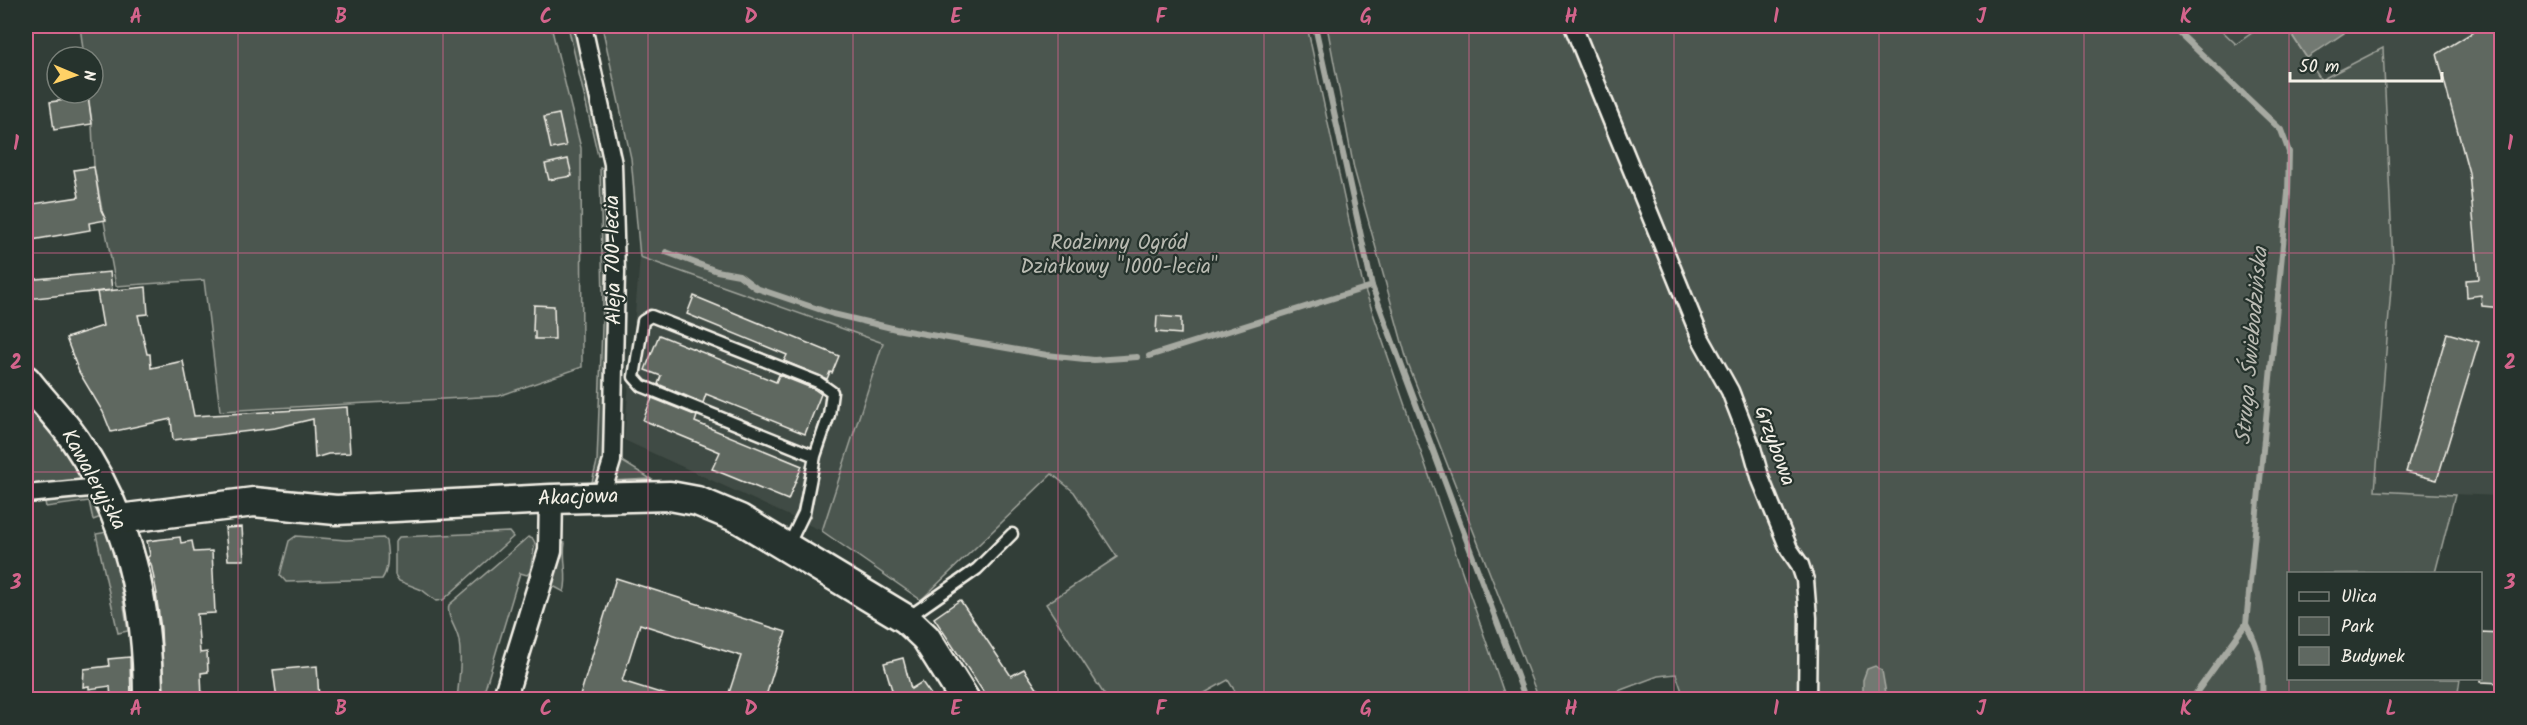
<svg xmlns="http://www.w3.org/2000/svg" width="2527" height="725" font-family="Kalam,sans-serif">
<rect width="100%" height="100%" fill="#323e38"/>
<filter id="ink" filterUnits="userSpaceOnUse"><feTurbulence type="fractalNoise" baseFrequency=".0167" numOctaves="2"/><feDisplacementMap in="SourceGraphic" scale="12" xChannelSelector="R" yChannelSelector="G"/><feConvolveMatrix kernelMatrix="1 2 1 2 8 2 1 2 1" color-interpolation-filters="sRGB"/></filter>
<g filter="url(#ink)">
<!-- built -->
<g fill="#404b44">
<polygon points="2217,26 2262,26 2235,44"/>
<polygon points="2339,26 2501,26 2501,496 2375,491 2393,263 2383,49 2321,81 2307,58 2344,33"/>
<polygon points="640,257 883,342 822,531 624,440"/>
</g>
<!-- green -->
<g fill="#4c564f" stroke="#a0a49c" stroke-width="1.5">
<polygon points="80,26 551,26 581,148 582,367 499,396 220,411 204,280 116,286 94,167 92,124 88,93 93,93 93,57 84,57"/>
<polygon points="568,26 578,26 607,155 598,156"/>
<polygon points="602,26 1307,26 1362,281 1506,699 1240,699 1228,680 1194,699 1107,699 1046,604 1117,557 1074,492 1052,474 921,600 822,531 883,343 640,257 631,158"/>
<polygon points="1327,26 2217,26 2236,44 2262,26 2286,26 2321,80 2383,48 2393,263 2375,491 2455,495 2435,573 2288,574 2288,678 2460,679 2457,699 1685,700 1676,674 1658,676 1597,699 1539,699 1408,364 1354,169"/>
<polygon points="600,168 608,168 611,199 607,456 599,480 592,482 597,462 603,300"/>
<polygon points="26,394 68,448 88,485 26,491"/>
<polygon points="615,457 651,479 610,481"/>
<polygon points="92,495 101,517 93,520 89,501 46,507 45,502 26,504 26,497"/>
<polygon points="107,532 118,569 128,631 118,633 96,534"/>
<polygon points="509,532 513,537 443,600 436,601 422,590 399,581 395,575 395,542 399,537"/>
<path d="M296,536L346,540L383,538L386,541C388,553 389,569 382,579L286,582L280,575L289,541Z"/>
<path d="M528,537L533,539L535,543L530,572L527,575L520,573L482,699H457C459,680 462,660 459,641C457,628 446,617 449,605Z"/>
<path d="M560,542L565,543C562,560 569,576 564,592L553,586Z"/>
</g>
<!-- water -->
<g fill="#727972" stroke="#a6a9a1" stroke-width="1.5">
<polygon points="2286,26 2339,26 2344,33 2307,58"/>
<polygon points="1875,666 1882,671 1887,699 1863,699 1863,680 1867,669"/>
</g>
<g fill="none" stroke-linecap="round" stroke-linejoin="round">
<!-- stream -->
<g stroke="#a6a9a1" stroke-width="6">
<polyline points="2172,26 2281,130 2289,152 2288,193 2246,624 2191,700"/>
<polyline points="666,252 717,271 739,275 756,288 833,314 896,329 1047,355 1094,360 1137,357"/>
<polyline points="1372,286 1526,700"/>
<polyline points="1149,356 1372,286 1315,26"/>
<path d="M2246,624C2260,649 2264,671 2262,700"/>
</g>
</g>
<!-- building -->
<g fill="#5f6861" stroke="#f4f1e8" stroke-width="1.5">
<polygon points="2483,26 2502,26 2502,308 2482,306 2481,295 2467,297 2466,280 2479,279 2469,173 2437,54"/>
<polygon points="88,97 92,124 54,130 50,102"/>
<polygon points="559,114 566,146 551,149 544,117"/>
<polygon points="568,159 572,176 549,180 545,164"/>
<polygon points="94,167 101,210 106,220 89,223 90,230 26,241 26,223 30,222 26,205 79,197 74,170"/>
<polygon points="110,272 112,290 26,299 26,280"/>
<polygon points="146,287 148,314 138,315 147,354 150,354 151,368 183,361 194,416 347,407 350,453 328,454 315,458 313,419 275,428 173,440 171,419 111,432 103,412 79,372 66,338 103,326 97,292"/>
<polygon points="694,296 839,356 832,373 830,372 827,379 784,361 787,355 687,314"/>
<polygon points="534,305 554,306 555,339 535,339 535,331 533,331"/>
<polygon points="1157,316 1181,318 1181,334 1156,332"/>
<polygon points="2447,333 2479,342 2437,480 2406,472"/>
<polygon points="659,335 776,382 779,375 814,389 821,394 805,434 706,394 703,403 658,384 661,376 645,370"/>
<polygon points="652,398 697,416 695,422 802,466 788,500 712,469 720,452 643,420"/>
<polygon points="242,527 244,560 228,560 225,528"/>
<polygon points="180,537 181,543 192,541 194,552 212,551 215,613 197,614 200,653 207,652 208,672 201,673 202,699 164,699 161,629 156,594 157,594 151,564 147,558 150,555 147,541"/>
<polygon points="616,578 786,632 765,699 727,699 741,656 640,624 622,681 670,696 670,699 579,699"/>
<polygon points="960,600 1011,676 1024,669 1044,699 988,699 934,618"/>
<polygon points="2481,632 2502,633 2502,683 2481,682"/>
<polygon points="130,657 131,699 111,699 110,686 89,689 89,686 83,687 84,669 109,666 108,659"/>
<polygon points="903,658 911,689 922,682 934,699 893,699 896,698 892,690 884,663"/>
<polygon points="317,666 319,699 277,699 273,670"/>
</g>
<g fill="none" stroke-linecap="round" stroke-linejoin="round">
<!-- service casing -->
<g stroke="#f4f1e8" stroke-width="15">
<g id="service">
<polyline points="788,546 804,513 815,456 829,415 832,392 818,382 651,316 643,321 634,377 642,386 815,456"/>
<polyline points="907,618 977,569 1012,534"/>
</g>
</g>
<!-- pedestrian casing -->
<g stroke="#f4f1e8" stroke-width="21">
<g id="pedestrian">
<polyline points="583,26 613,164 616,272 612,461 601,497"/>
<polyline points="1573,26 1701,339 1730,391 1752,448 1761,480 1789,549 1800,565 1805,580 1808,618 1807,700"/>
<polyline points="26,494 90,488"/>
</g>
</g>
<!-- minor casing -->
<g stroke="#f4f1e8" stroke-width="27">
<polyline id="minor" points="504,700 550,551 551,499"/>
</g>
<!-- tertiary casing -->
<g stroke="#f4f1e8" stroke-width="33">
<g id="tertiary">
<path d="M26,380C41,400 61,419 75,440C130,520 148,604 148,700"/>
<polyline points="119,519 254,502 336,510 551,499 670,496 697,501 740,519 906,619 926,638 965,700"/>
</g>
</g>
<!-- service -->
<use href="#service" stroke="#26332d" stroke-width="10"/>
<!-- pedestrian -->
<use href="#pedestrian" stroke="#26332d" stroke-width="16"/>
<!-- minor -->
<use href="#minor" stroke="#26332d" stroke-width="22"/>
<!-- tertiary -->
<use href="#tertiary" stroke="#26332d" stroke-width="28"/>
</g>
</g>
<!-- grid -->
<path fill="none" stroke="#d4648c" stroke-width="1.5" stroke-opacity="0.55" d="M238,26V700M443,26V700M648,26V700M853,26V700M1058,26V700M1264,26V700M1469,26V700M1674,26V700M1879,26V700M2084,26V700M2289,26V574M26,253H2502M26,472H2502M2289,678V700"/>
<g text-anchor="middle" dominant-baseline="central" stroke-width="4.5" stroke-linejoin="round" paint-order="stroke">
<!-- park labels -->
<g font-size="21" fill="#b9bbb2" stroke="#26332d">
<text x="1119" y="243">Rodzinny Ogród<tspan x="1119" dy="24">Działkowy "1000-lecia"</tspan></text>
</g>
<!-- street labels -->
<g font-size="21" fill="#f4f1e8" stroke="#26332d">
<text transform="translate(614 260) rotate(-91)">Aleja 700-lecia</text>
<text transform="translate(1774 446) rotate(70)">Grzybowa</text>
<text transform="translate(93 480) rotate(61)">Kawaleryjska</text>
<text transform="translate(578 498) rotate(-2)">Akacjowa</text>
</g>
<!-- water labels -->
<g font-size="22" font-style="italic" fill="#babbb3" stroke="#26332d">
<text transform="translate(2253 346) rotate(-85)">Struga Świebodzińska</text>
</g>
</g>
<!-- margin -->
<rect width="2527" height="725" fill="none" stroke="#26332d" stroke-width="66"/>
<!-- legend -->
<rect x="2287" y="572" width="195" height="108" fill="#26332d" stroke="#787f78" stroke-width="1.5"/>
<rect x="2299" y="592" width="30" height="9" fill="#26332d" stroke="#787f78" stroke-width="1.5"/>
<text x="2341" y="602" font-size="18" fill="#f4f1e8">Ulica</text>
<rect x="2299" y="617" width="30" height="18" fill="#4c564f" stroke="#787f78" stroke-width="1.5"/>
<text x="2341" y="632" font-size="18" fill="#f4f1e8">Park</text>
<rect x="2299" y="647" width="30" height="18" fill="#5f6861" stroke="#787f78" stroke-width="1.5"/>
<text x="2341" y="662" font-size="18" fill="#f4f1e8">Budynek</text>
<!-- north arrow -->
<g transform="translate(75 75) rotate(92)"><circle r="28" fill="#26332d" stroke="#787f78" stroke-width="1.5"/>
<path d="M0-4.5L10 22L0 15L-10 22Z" fill="#ffd166"/>
<text y="-9" font-size="16" font-weight="bold" text-anchor="middle" fill="#f4f1e8">N</text>
</g>
<!-- scale -->
<path d="M2290 72v9h152v-9" fill="none" stroke="#f4f1e8" stroke-width="3"/>
<text x="2299" y="72" font-size="18" fill="#f4f1e8" stroke="#26332d" stroke-width="4.5" paint-order="stroke">50 m</text>
<rect x="33" y="33" width="2461" height="659" fill="none" stroke="#d4648c" stroke-width="2"/>
<g font-size="20" text-anchor="middle" font-weight="bold" fill="#d4648c">
<text x="136" y="23">A</text>
<text x="341" y="23">B</text>
<text x="546" y="23">C</text>
<text x="751" y="23">D</text>
<text x="956" y="23">E</text>
<text x="1161" y="23">F</text>
<text x="1366" y="23">G</text>
<text x="1571" y="23">H</text>
<text x="1776" y="23">I</text>
<text x="1981" y="23">J</text>
<text x="2186" y="23">K</text>
<text x="2391" y="23">L</text>
<text x="16" y="150">1</text>
<text x="2510" y="150">1</text>
<text x="16" y="369">2</text>
<text x="2510" y="369">2</text>
<text x="16" y="589">3</text>
<text x="2510" y="589">3</text>
<text x="136" y="715">A</text>
<text x="341" y="715">B</text>
<text x="546" y="715">C</text>
<text x="751" y="715">D</text>
<text x="956" y="715">E</text>
<text x="1161" y="715">F</text>
<text x="1366" y="715">G</text>
<text x="1571" y="715">H</text>
<text x="1776" y="715">I</text>
<text x="1981" y="715">J</text>
<text x="2186" y="715">K</text>
<text x="2391" y="715">L</text>
</g>
</svg>
